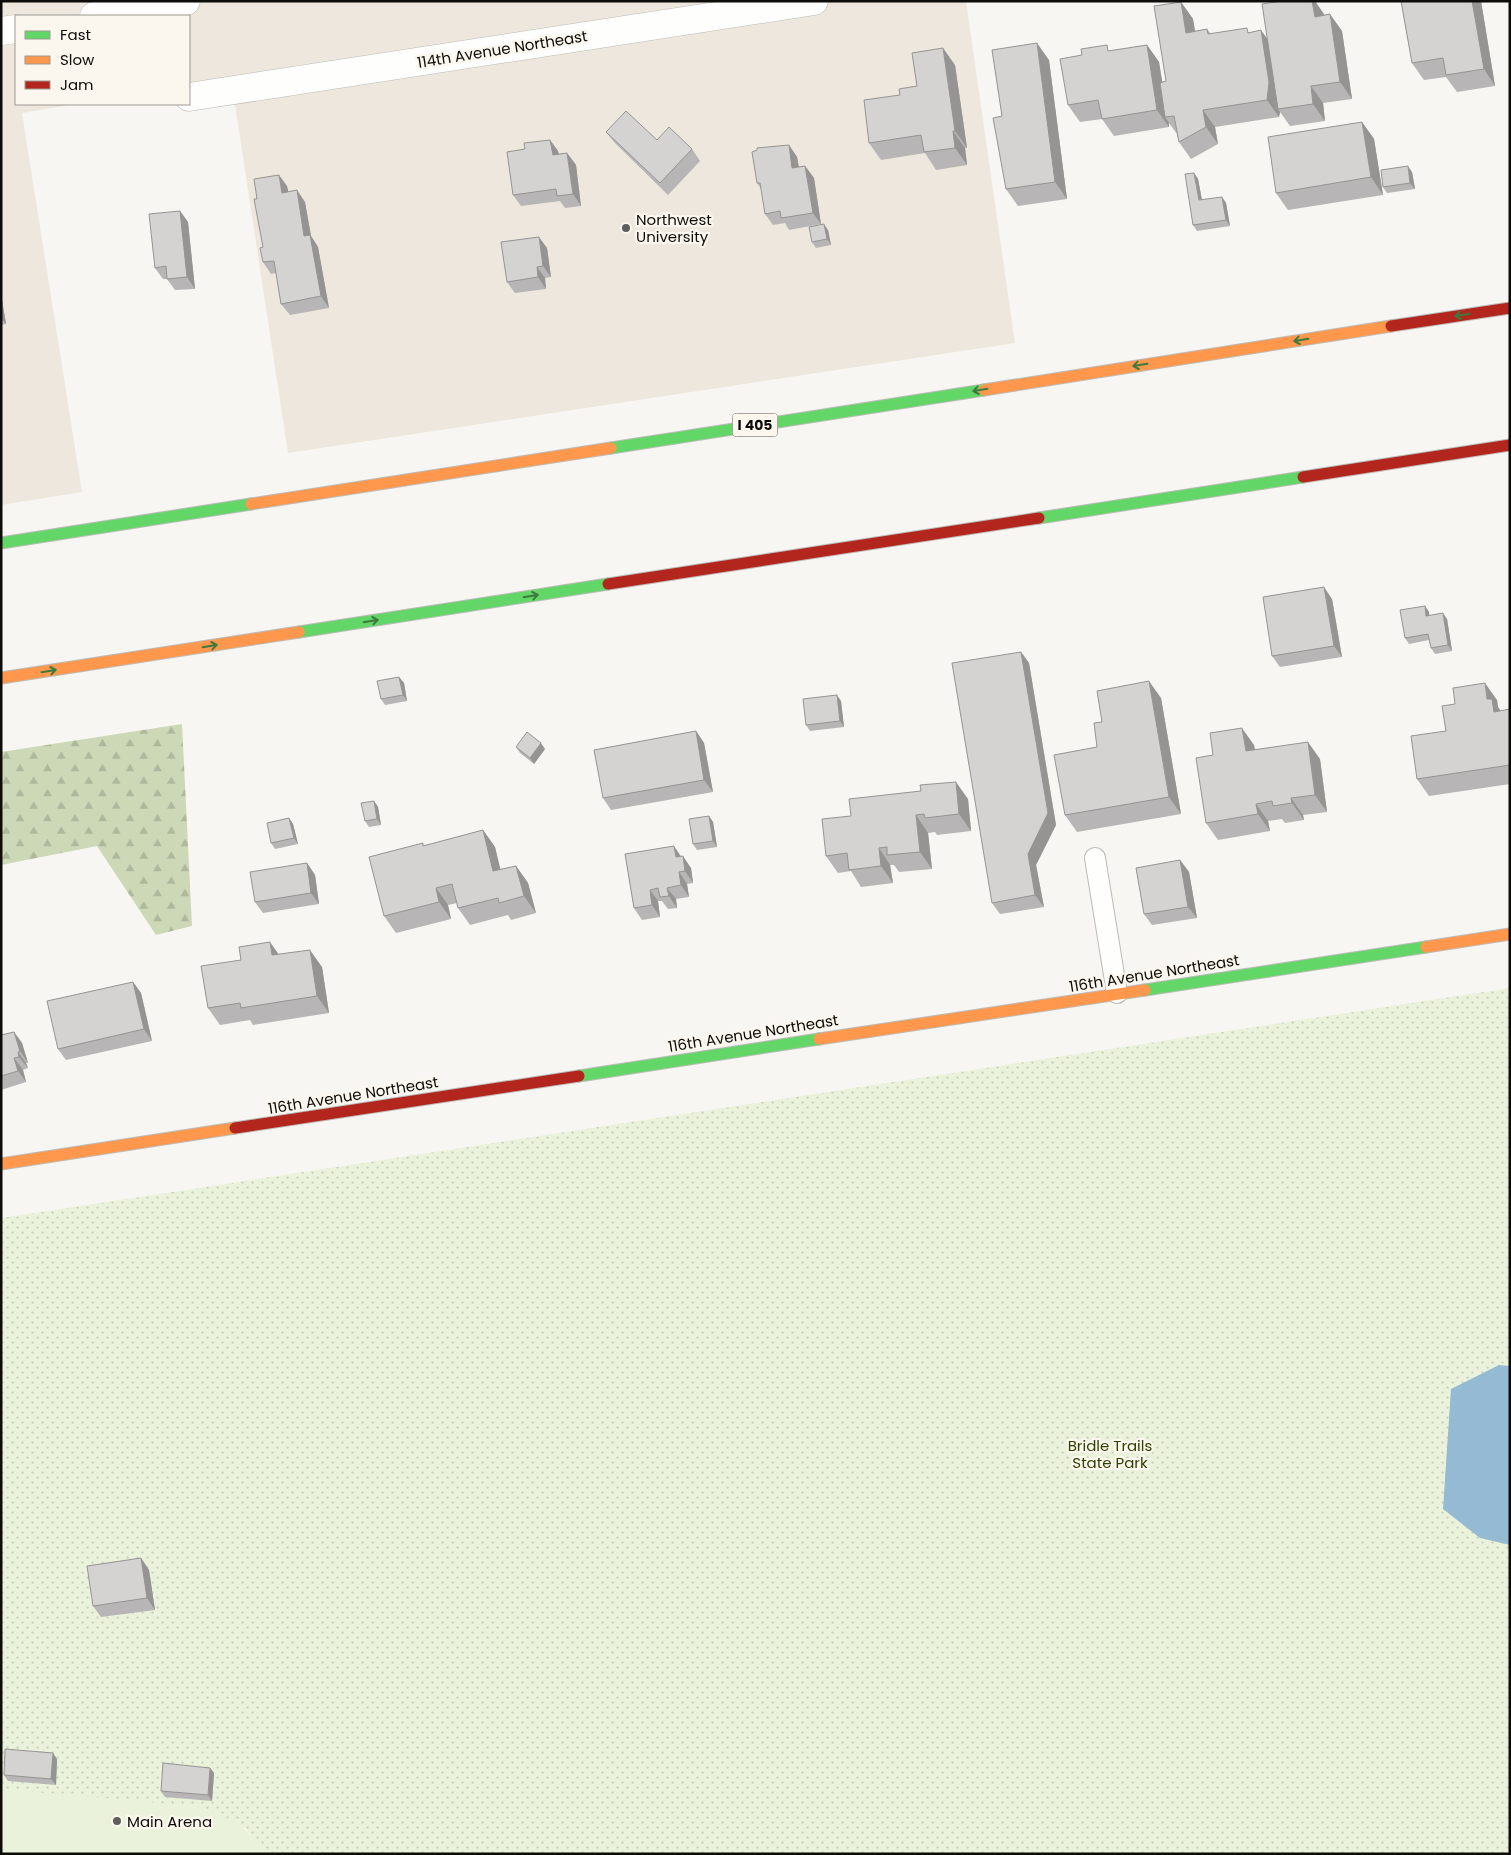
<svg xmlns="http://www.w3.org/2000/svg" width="1511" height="1855" font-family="Poppins,sans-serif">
<defs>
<pattern id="forest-firs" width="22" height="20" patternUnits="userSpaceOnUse" patternTransform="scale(1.25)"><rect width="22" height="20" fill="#cdd8b7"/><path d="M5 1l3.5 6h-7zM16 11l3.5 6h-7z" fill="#afb89c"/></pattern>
<pattern id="park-dots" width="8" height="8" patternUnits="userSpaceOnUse" patternTransform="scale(1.25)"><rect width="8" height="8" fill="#eaf2db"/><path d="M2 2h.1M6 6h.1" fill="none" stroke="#c8cebb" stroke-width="1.8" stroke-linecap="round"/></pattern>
</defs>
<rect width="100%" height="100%" fill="#f8f6f2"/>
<!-- built -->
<polygon fill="#ede7dd" points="1,1 966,1 1015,343 288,453 231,78 189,85 189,16 16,16 16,104 75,104 22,113 82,492 1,505"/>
<!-- forest -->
<polygon fill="url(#forest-firs)" points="182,724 192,926 156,935 97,846 1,865 1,752"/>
<!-- park -->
<polygon fill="url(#park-dots)" points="1510,988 1510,1854 265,1854 245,1828 1,1789 1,1218"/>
<!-- pitch -->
<path fill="#eaf2db" d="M1,1789L196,1806C230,1817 244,1823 265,1854H1Z"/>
<!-- water -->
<polygon fill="#95bad4" points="1499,1365 1510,1366 1510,1545 1480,1538 1443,1509 1451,1389"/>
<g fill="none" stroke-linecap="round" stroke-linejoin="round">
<!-- lane casing -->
<g stroke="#bcbbb8" stroke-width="22">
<polyline id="lane" points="1095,858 1117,993"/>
</g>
<!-- street casing -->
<g stroke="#bcbbb8" stroke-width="29">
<g id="street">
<polyline points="94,16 186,1"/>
<polyline points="1,31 16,29"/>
<polyline points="189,97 814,1"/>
</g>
</g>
<!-- fast casing -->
<g stroke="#bcbbb8" stroke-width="13">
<g id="fast">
<polyline points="611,448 984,390"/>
<polyline points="1039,518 1303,477"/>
<polyline points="1,543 251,504"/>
<polyline points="299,632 608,584"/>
<polyline points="1145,990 1426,947"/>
<polyline points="579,1076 819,1039"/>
</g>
</g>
<!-- slow casing -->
<g stroke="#bcbbb8" stroke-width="13">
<g id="slow">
<polyline points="984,390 1391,326"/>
<polyline points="251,504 611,448"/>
<polyline points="1,678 299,632"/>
<polyline points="1426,947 1510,934"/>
<polyline points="819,1039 1145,990"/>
<polyline points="1,1164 235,1128"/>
</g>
</g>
<!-- jam casing -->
<g stroke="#bcbbb8" stroke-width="13">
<g id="jam">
<polyline points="1391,326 1510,308"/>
<polyline points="1303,477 1510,445"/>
<polyline points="608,584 1039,518"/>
<polyline points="235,1128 579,1076"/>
</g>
</g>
<!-- lane -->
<use href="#lane" stroke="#fefefd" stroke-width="20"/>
<!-- street -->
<use href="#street" stroke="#fefefd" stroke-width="28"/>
<!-- fast -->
<use href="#fast" stroke="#63d668" stroke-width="11"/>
<!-- slow -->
<use href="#slow" stroke="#ff974d" stroke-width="11"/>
<!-- jam -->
<use href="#jam" stroke="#b3261e" stroke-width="11"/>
</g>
<!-- wall -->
<g fill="#b7b5b5">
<polygon points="1401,1 1481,1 1495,86 1457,92 1446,77 1424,80 1412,63"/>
<polygon points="1181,2 1193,19 1195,31 1207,29 1211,34 1250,32 1267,39 1324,14 1324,15 1342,31 1352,99 1323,103 1325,121 1290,126 1280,112 1279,117 1215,127 1218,144 1191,159 1179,142 1177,134 1169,123 1169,127 1114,136 1102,119 1080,122 1068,105 1111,51 1147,45 1159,62 1162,82 1166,81"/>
<polygon points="1049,60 1067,199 1018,206 1006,189 1002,116"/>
<polygon points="955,65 967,148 965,148 967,165 936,170 925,153 881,160 869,143 900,95"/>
<polygon points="1362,122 1374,139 1383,195 1288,210 1276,193"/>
<polygon points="606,132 657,140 692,149 700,161 668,195 615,143"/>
<polygon points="550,140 558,151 559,154 567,153 576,165 581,206 565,208 560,201 521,206 513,195 525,149"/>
<polygon points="789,145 797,157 799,167 805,166 814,178 821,224 789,230 785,223 773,225 765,214 762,190 757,183"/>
<polygon points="1412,172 1415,189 1387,193 1383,187"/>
<polygon points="1194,173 1198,179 1202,200 1222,197 1226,203 1230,226 1197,231 1193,225"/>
<polygon points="287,186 288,192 305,202 311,236 318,247 329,308 290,315 281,304 276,273 271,274 263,262 263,247 257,199"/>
<polygon points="180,211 188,222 195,289 175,290 167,279 163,279 155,268"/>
<polygon points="828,230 831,245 816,248 812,242"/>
<polygon points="547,248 551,277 545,278 546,289 515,293 507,282"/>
<polygon points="1,294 6,324 1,325"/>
<polygon points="1332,599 1342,657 1280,667 1272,656"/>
<polygon points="1425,606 1429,612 1429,615 1447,619 1452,651 1435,654 1431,648 1429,640 1409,644 1405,638"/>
<polygon points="1021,652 1029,663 1056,825 1036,865 1044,907 1000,914 992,903"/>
<polygon points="399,677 404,683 407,701 385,705 381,699"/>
<polygon points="1161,698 1181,814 1077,832 1065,815 1097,747"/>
<polygon points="1497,700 1498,707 1500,711 1510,709 1510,784 1429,796 1417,779 1446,731"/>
<polygon points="841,701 844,727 810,731 806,725"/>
<polygon points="696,731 704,743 713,792 611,810 603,798"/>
<polygon points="1254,745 1255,750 1320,759 1327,812 1303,815 1304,820 1285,823 1282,819 1268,821 1270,831 1218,840 1206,823 1213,755"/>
<polygon points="516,747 545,749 534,764 520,753"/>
<polygon points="968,799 971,831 937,835 935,832 928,833 932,869 899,872 894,865 890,865 893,883 861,887 851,871 838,873 826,856 851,816"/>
<polygon points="374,801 378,807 381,825 369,827 365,821"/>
<polygon points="709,816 713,822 717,847 697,850 693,844"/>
<polygon points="289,818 293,824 298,844 275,849 271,843"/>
<polygon points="483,830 495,847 500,870 516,866 528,883 536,913 511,920 508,915 470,925 458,908 457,903 448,905 451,919 396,933 384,916 425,846"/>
<polygon points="625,854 681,857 691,868 693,883 687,884 689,897 676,899 677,908 668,909 662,901 658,901 660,917 642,920 634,908"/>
<polygon points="1180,860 1189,872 1197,918 1152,925 1144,914"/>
<polygon points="307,863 315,875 319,904 263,913 255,902"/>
<polygon points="279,954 322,967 329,1013 253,1025 250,1020 220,1025 208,1008"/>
<polygon points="133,982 141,993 152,1041 66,1060 58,1049"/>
<polygon points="14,1032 22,1043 28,1063 26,1063 28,1068 23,1070 26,1082 1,1090 1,1035"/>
<polygon points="141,1558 149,1570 155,1610 101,1617 93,1606"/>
<polygon points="57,1759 56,1785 8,1781 4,1775"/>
<polygon points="210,1768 214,1773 212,1801 165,1797 161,1791"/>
</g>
<!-- shaded-wall -->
<g fill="#959493">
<polygon points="1312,1 1315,1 1324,14 1327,34 1315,17"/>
<polygon points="1472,1 1481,1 1495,86 1484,69"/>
<polygon points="1181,2 1193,19 1198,50 1186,33"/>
<polygon points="1330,14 1342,31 1352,99 1340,82"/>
<polygon points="1261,30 1273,47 1278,109 1280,112 1279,117 1267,100"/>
<polygon points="1037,43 1049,60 1067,199 1055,182"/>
<polygon points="1147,45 1159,62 1168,117 1165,117 1169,123 1169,127 1157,110"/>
<polygon points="943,48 955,65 967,148 955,131"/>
<polygon points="1311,86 1323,103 1325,121 1313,104"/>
<polygon points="1203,110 1215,127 1218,144 1206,127"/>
<polygon points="1362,122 1374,139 1383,195 1371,177"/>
<polygon points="953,131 965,148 967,165 955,148"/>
<polygon points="550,140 558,151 561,167 553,155"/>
<polygon points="789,145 797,157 801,180 792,168"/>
<polygon points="567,153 576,165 581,206 573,194"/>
<polygon points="805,166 814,178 821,224 813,213"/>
<polygon points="1408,166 1412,172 1415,189 1410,183"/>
<polygon points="1194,173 1198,179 1203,206 1199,200"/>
<polygon points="279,175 287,186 291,204 282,193"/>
<polygon points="297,190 305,202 311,236 318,247 329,308 321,296 304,236"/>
<polygon points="1222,197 1226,203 1230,226 1226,220"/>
<polygon points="180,211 188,222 195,289 187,277"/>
<polygon points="824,224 828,230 831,245 827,239"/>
<polygon points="539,237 547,248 551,277 543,266"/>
<polygon points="537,267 545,278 546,289 538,277"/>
<polygon points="1,294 6,324 1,318"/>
<polygon points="1324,587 1332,599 1342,657 1334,646"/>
<polygon points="1425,606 1429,612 1430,622 1426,616"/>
<polygon points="1443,613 1447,619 1452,651 1448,645"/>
<polygon points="1021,652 1029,663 1056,825 1036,865 1044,907 1035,895 1028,854"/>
<polygon points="399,677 404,683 407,701 403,695"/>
<polygon points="1149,681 1161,698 1181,814 1169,797"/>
<polygon points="1485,683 1497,700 1498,707 1504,716 1494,712 1487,699"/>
<polygon points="837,695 841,701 844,727 840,721"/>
<polygon points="1242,728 1254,745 1258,769 1246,751"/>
<polygon points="696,731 704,743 713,792 704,780"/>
<polygon points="1308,742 1320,759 1327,812 1315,795"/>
<polygon points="541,743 545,749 534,764 530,758"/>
<polygon points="956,782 968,799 971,831 959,814"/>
<polygon points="1291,798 1303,815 1304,820 1292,803"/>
<polygon points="374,801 378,807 381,825 377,819"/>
<polygon points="1256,804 1268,821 1270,831 1258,814"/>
<polygon points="916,815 928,833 932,869 920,852"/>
<polygon points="709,816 713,822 717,847 713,841"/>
<polygon points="289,818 293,824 298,844 294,838"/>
<polygon points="483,830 495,847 505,888 493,871"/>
<polygon points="674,846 682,858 676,857"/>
<polygon points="879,848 890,865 893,883 881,866"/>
<polygon points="683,856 691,868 693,883 685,871"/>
<polygon points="1180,860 1189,872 1197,918 1188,907"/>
<polygon points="307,863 315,875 319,904 311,893"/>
<polygon points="516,866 528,883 536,913 524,896"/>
<polygon points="679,872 687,884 689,897 681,885"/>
<polygon points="436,888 448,905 451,919 439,902"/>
<polygon points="667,888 676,899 677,908 669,896"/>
<polygon points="650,890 658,901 660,917 652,905"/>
<polygon points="270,942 282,959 272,955"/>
<polygon points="310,950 322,967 329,1013 317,996"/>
<polygon points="133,982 141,993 152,1041 144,1029"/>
<polygon points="14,1032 22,1043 28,1063 20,1051"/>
<polygon points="18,1052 26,1063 28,1068 19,1057"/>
<polygon points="14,1058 23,1070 26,1082 18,1071"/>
<polygon points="141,1558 149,1570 155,1610 147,1598"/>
<polygon points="53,1753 57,1759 56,1785 51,1779"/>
<polygon points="210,1768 214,1773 212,1801 208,1795"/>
</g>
<!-- building -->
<g fill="#d5d3d2" stroke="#959493">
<polygon points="1282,1 1312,1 1315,17 1330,14 1340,82 1311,86 1313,104 1278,109 1262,4"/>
<polygon points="1401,1 1472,1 1484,69 1446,75 1443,58 1412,63"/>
<polygon points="1181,2 1186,33 1207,29 1208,34 1247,28 1248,33 1261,30 1269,82 1267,100 1203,110 1206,127 1179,142 1174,116 1165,117 1160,83 1166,81 1154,6"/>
<polygon points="1037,43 1055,182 1006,189 993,118 1002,116 992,50"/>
<polygon points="1107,45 1108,51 1147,45 1157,110 1102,119 1098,100 1068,105 1060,59 1082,55 1081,49"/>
<polygon points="943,48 955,131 953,131 955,148 924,152 921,135 869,143 864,100 900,95 899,89 917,86 912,53"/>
<polygon points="626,111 657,140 669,127 692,149 660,183 606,132"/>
<polygon points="1362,122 1371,177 1276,193 1268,137"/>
<polygon points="550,140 553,155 567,153 573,194 557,196 556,189 513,195 507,152 525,149 524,143"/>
<polygon points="789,145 792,168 805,166 813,213 781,218 780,211 765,214 760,183 757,183 752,152 757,150 757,148"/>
<polygon points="1408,166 1410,183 1383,187 1381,170"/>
<polygon points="1194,173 1199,200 1222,197 1226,220 1193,225 1185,174"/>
<polygon points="279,175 282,193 297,190 304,236 310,235 321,296 281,304 274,261 263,262 260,248 263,247 254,199 257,199 254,179"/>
<polygon points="180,211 187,277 167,279 166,266 155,268 149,214"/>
<polygon points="824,224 827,239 812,242 809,227"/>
<polygon points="539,237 543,266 537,267 538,277 507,282 501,242"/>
<polygon points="1324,587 1334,646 1272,656 1263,597"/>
<polygon points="1425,606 1426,616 1443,613 1448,645 1431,648 1428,634 1405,638 1400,610"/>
<polygon points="1021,652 1048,813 1028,854 1035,895 992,903 952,663"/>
<polygon points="399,677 403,695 381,699 377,681"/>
<polygon points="1149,681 1169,797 1065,815 1054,755 1097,747 1094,723 1102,722 1097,691"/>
<polygon points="1485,683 1487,699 1492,699 1494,712 1510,709 1510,765 1417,779 1411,736 1446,731 1442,706 1455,704 1453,688"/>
<polygon points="837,695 840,721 806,725 803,699"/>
<polygon points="1242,728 1246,751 1308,742 1315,795 1291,798 1292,803 1273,806 1272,801 1256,804 1258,814 1206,823 1196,758 1213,755 1210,733"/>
<polygon points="696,731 704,780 603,798 594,750"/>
<polygon points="527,732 541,743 530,758 516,747"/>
<polygon points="956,782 959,814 925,818 924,814 916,815 920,852 887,855 887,847 879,848 881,866 849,870 847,853 826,856 822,819 851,816 849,799 921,791 920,785"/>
<polygon points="374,801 377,819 365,821 361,803"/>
<polygon points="709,816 713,841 693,844 689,819"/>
<polygon points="289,818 294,838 271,843 267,823"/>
<polygon points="483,830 493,871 516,866 524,896 499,903 498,898 458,908 452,884 436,888 439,902 384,916 369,857 423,843 423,846"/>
<polygon points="674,846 676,857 683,856 685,871 679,872 681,885 667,888 669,896 660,897 658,888 650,890 652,905 634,908 625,854"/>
<polygon points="1180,860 1188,907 1144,914 1136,868"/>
<polygon points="307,863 311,893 255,902 250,872"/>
<polygon points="270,942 272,955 310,950 317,996 241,1008 240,1003 208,1008 201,966 241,960 239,947"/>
<polygon points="133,982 144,1029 58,1049 47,1001"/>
<polygon points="14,1032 20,1051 18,1052 19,1057 14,1058 18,1071 1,1076 1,1035"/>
<polygon points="141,1558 147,1598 93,1606 87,1566"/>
<polygon points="5,1749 53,1753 51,1779 4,1775"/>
<polygon points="163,1763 210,1768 208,1795 161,1791"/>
</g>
<!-- one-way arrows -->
<defs><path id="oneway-shaft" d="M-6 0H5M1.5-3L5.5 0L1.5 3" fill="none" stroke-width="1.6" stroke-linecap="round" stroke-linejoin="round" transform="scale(1.25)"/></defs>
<g stroke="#3c7b3d">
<use href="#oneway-shaft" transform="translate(1462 315) rotate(171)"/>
<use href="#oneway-shaft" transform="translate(1301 340) rotate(171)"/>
<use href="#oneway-shaft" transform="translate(1140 365) rotate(171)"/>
<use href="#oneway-shaft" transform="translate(980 390) rotate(171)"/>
<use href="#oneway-shaft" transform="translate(531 596) rotate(-9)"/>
<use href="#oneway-shaft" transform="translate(371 621) rotate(-9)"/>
<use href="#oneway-shaft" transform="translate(210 646) rotate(-9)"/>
<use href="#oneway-shaft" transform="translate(49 671) rotate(-9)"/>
</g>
<!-- markers -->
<g fill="#5f5e5b" stroke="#fbf7ef" stroke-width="2">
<circle cx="626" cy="228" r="5"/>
<circle cx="117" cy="1821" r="5"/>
</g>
<g text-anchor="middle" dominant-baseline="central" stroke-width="4.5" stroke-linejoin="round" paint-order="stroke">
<!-- shield labels -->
<rect fill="#fbf7ef" stroke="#54524e" stroke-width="1" x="732.5" y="413.5" width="45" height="23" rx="4"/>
<g font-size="14" font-weight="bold" fill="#0d0c09">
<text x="755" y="425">I 405</text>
</g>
<!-- street labels -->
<g font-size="15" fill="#0d0c09" stroke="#fbf7ef">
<text transform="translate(502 49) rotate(-9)">114th Avenue Northeast</text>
<text transform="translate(1154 973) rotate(-9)">116th Avenue Northeast</text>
<text transform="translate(753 1033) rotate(-9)">116th Avenue Northeast</text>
<text transform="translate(353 1095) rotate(-9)">116th Avenue Northeast</text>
</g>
<!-- poi labels -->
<g font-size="15" fill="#0d0c09" stroke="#fbf7ef" text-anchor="start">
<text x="636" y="219">Northwest<tspan x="636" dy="17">University</tspan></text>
<text x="127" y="1821">Main Arena</text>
</g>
<!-- park labels -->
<g font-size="15" fill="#2f4200" stroke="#fbf7ef">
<text x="1110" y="1445">Bridle Trails<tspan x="1110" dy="17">State Park</tspan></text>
</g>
</g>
<!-- border -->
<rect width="1511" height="1855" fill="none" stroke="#0d0c09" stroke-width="5"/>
<!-- legend -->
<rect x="15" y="15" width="175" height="90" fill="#fbf7ef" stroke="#9c9993"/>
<rect x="25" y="31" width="25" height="8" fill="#63d668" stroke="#9c9993"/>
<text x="60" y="40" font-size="15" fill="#0d0c09">Fast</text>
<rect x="25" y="56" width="25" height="8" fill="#ff974d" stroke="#9c9993"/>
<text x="60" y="65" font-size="15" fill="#0d0c09">Slow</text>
<rect x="25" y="81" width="25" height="8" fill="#b3261e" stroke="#9c9993"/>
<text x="60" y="90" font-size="15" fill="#0d0c09">Jam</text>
</svg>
